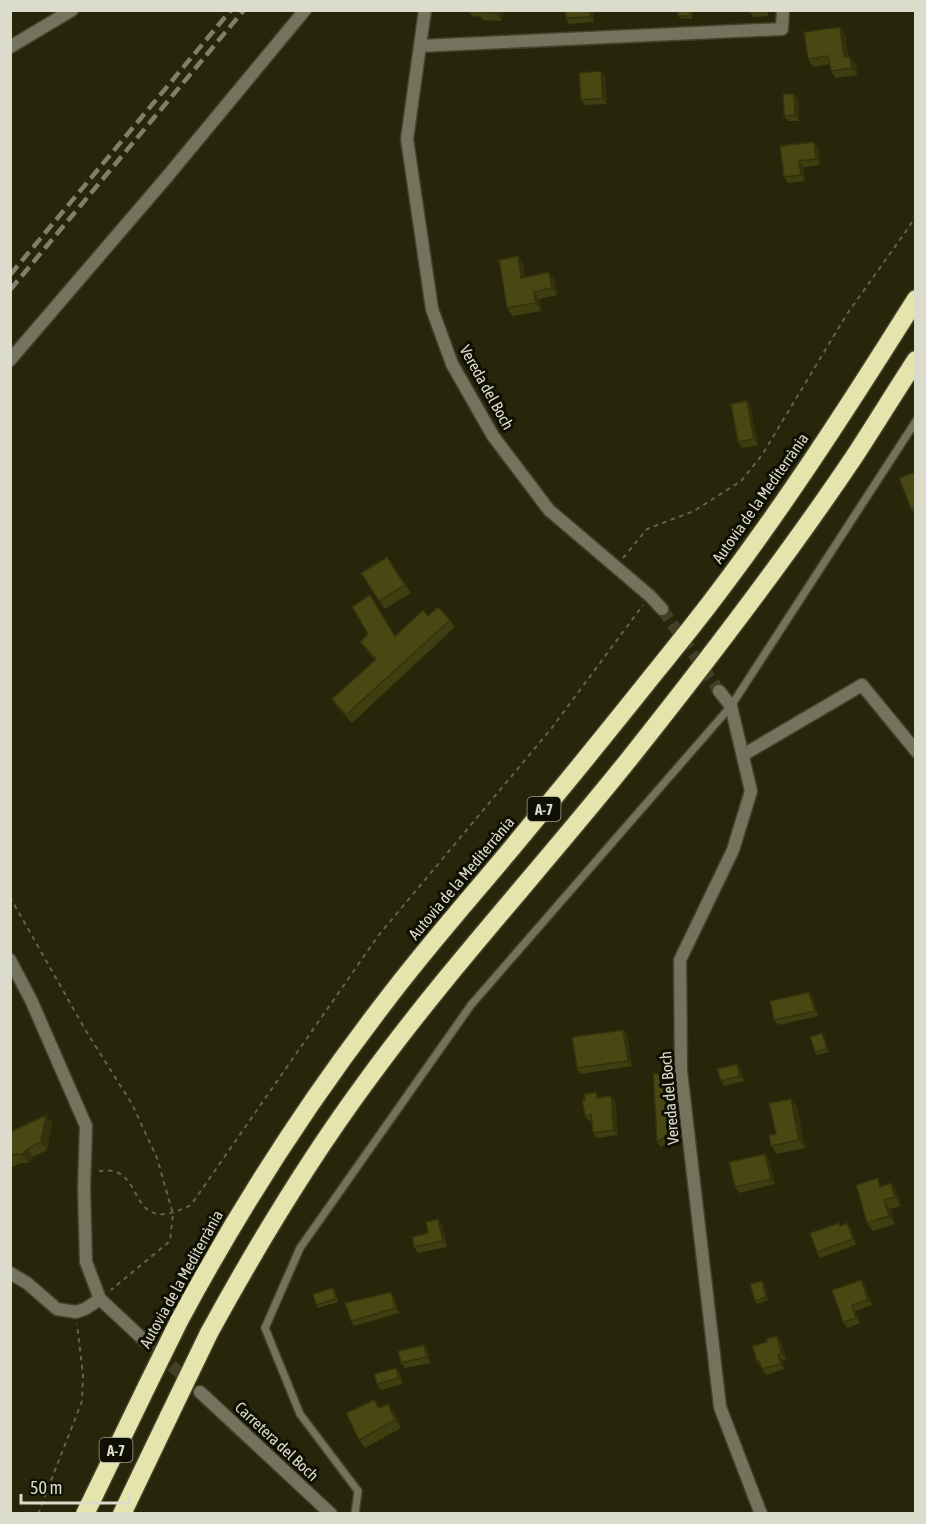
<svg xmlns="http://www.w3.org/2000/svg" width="926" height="1524" font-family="'Asap Condensed',sans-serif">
<rect width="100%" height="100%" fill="#27260a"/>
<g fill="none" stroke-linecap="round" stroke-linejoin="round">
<!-- street-tunnel -->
<g stroke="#424127" stroke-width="12" stroke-dasharray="12 6" stroke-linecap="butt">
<polyline points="662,609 719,691"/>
<polyline points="145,1341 200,1392"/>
</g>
<!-- lane casing -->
<g stroke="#444329" stroke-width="10">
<polyline id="lane" points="355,1514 358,1491 300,1414 265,1328 300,1248 471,1005 731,706 916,421"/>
</g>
<!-- street casing -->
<g stroke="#444329" stroke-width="15">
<g id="street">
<polyline points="425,10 407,139 432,309 452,364 493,436 549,510 650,596 662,609"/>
<polyline points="420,46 782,29 783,10"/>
<polyline points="10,47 72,10"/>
<polyline points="10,360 166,178 305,10"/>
<polyline points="719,691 731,706 751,791 733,850 680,960 681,1071 720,1407 761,1514"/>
<polyline points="743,755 862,685 916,751"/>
<polyline points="10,960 31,1000 86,1126 84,1189 86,1262 100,1299 145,1341"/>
<polyline points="10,1273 27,1283 57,1309 76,1312 85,1309 100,1299"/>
<polyline points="200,1392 331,1514"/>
</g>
</g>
<!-- highway casing -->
<g stroke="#444329" stroke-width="21">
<g id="highway">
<path d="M179,1321C239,1209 307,1103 385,1002C431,941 482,885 530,826C585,761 637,695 690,629C773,524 845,412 916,299"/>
<path d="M209,1333C256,1247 307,1162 366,1082C448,969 543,867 630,758C708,660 784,561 854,457C875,425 895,392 916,360"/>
<polyline points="85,1514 147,1386"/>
<polyline points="122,1514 169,1416"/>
</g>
</g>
<!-- path -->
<g stroke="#64634b" stroke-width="2" stroke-dasharray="4.5 4.5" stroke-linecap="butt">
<polyline points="623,558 647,529 694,511 741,481 762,455 847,314 909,227 916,215"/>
<polyline points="10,897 86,1031 132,1104 157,1158 173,1214 170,1241 111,1290"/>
<path d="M99,1171C103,1171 109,1170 113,1171C145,1179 130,1236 191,1205L378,936L551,729L643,605"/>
<polyline points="38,1514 82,1401 83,1375 77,1324"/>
</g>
<!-- lane -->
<use href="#lane" stroke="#74745e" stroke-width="7"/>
<!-- street -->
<use href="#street" stroke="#74745e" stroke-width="12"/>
<!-- highway -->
<use href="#highway" stroke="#e4e4ac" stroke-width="18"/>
<!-- rail -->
<g stroke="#807f69" stroke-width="4.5" stroke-dasharray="12 6" stroke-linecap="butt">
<polyline points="10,275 231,10"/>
<polyline points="10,290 244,10"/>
</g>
<!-- highway-bridge casing -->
<g stroke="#444329" stroke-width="21" stroke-linecap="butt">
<g id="highway-bridge">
<polyline points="147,1386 179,1321"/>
<polyline points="169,1416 209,1333"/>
</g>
</g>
<!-- highway-bridge -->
<use href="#highway-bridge" stroke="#e4e4ac" stroke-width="18"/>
</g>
<!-- wall -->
<g fill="#3f3e10">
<polygon points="469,10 503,10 502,21 483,20 481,17 472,16"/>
<polygon points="565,10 594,10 594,22 569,24 566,18"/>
<polygon points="678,10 692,10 692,19 680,18 678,16"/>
<polygon points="767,10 768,16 753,17 750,12"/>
<polygon points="840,27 845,34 848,57 850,57 856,64 857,75 836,78 831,71 830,64 813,67 808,59"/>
<polygon points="605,77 607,104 585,105 581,100"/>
<polygon points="794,94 798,100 799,121 788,121 784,116"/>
<polygon points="814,142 818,148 820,165 803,167 805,181 788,183 784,177"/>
<polygon points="518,256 523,264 525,277 554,279 557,295 539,299 541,311 512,316 507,308"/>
<polygon points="747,401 750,406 758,445 742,448 738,442"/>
<polygon points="915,472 915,515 911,509"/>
<polygon points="387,557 411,593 385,609 379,601"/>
<polygon points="370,595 395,635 428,616 450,620 455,627 352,723 337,707 332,699 375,660 365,649 360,642 368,634"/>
<polygon points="813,998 818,1016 778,1025 774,1020"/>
<polygon points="623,1030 627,1035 632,1066 580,1074 577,1068"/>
<polygon points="822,1033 824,1036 829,1052 817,1055 815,1052"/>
<polygon points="741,1069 744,1081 724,1086 721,1081"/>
<polygon points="669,1081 672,1140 661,1147 657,1142"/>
<polygon points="611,1096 615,1101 617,1117 616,1117 618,1135 597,1138 593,1133 592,1121 589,1121 585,1116 600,1097"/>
<polygon points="797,1107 805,1148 777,1154 771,1146 776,1134"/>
<polygon points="46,1115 52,1123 47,1150 33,1157 28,1163 21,1163 10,1168 10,1132"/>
<polygon points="765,1154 769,1159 775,1184 739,1193 735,1187"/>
<polygon points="891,1183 897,1192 901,1206 890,1209 895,1224 873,1231 867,1223 883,1186"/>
<polygon points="839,1223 841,1226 847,1223 851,1229 856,1245 820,1258 817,1252"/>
<polygon points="442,1225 447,1247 418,1253 414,1247 428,1233"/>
<polygon points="861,1280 865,1286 872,1305 855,1311 860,1323 847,1328 843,1322"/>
<polygon points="764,1283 768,1300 757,1304 755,1301"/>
<polygon points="333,1288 335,1291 338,1302 318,1308 316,1305"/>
<polygon points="394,1296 399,1313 354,1326 351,1321"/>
<polygon points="781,1342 786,1359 782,1360 784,1369 766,1375 757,1362"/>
<polygon points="424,1345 428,1351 430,1363 405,1368 401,1363"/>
<polygon points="400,1373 403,1384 381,1390 377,1384"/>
<polygon points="388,1404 394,1413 401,1428 365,1448 359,1440 380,1408"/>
</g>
<!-- shaded-wall -->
<g fill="#33320d">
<polygon points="496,10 503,10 502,21 496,13"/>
<polygon points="590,10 594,10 594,22 590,17"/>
<polygon points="840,27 845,34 850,65 844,57"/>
<polygon points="850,57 856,64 857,75 852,68"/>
<polygon points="601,71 605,77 607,104 603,98"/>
<polygon points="794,94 798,100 799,121 795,115"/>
<polygon points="814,142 818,148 820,165 816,159"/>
<polygon points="799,161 803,167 805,181 801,175"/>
<polygon points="518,256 523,264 526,285 521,278"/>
<polygon points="549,272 554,279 557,295 552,288"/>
<polygon points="534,292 539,299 541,311 536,303"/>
<polygon points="747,401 750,406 758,445 754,439"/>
<polygon points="809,992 813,998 818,1016 815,1011"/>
<polygon points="623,1030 627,1035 632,1066 628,1061"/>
<polygon points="737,1064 741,1069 744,1081 740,1076"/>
<polygon points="665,1076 669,1081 672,1140 668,1135"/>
<polygon points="611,1096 615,1101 617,1117 613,1112"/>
<polygon points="791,1099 797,1107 805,1148 799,1140"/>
<polygon points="612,1112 616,1117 618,1135 614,1130"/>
<polygon points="46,1115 52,1123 47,1150 41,1142"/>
<polygon points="27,1149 33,1157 28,1163 22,1155"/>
<polygon points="765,1154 769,1159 775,1184 771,1179"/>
<polygon points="891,1183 897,1192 901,1206 895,1197"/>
<polygon points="884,1200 890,1209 895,1224 889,1216"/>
<polygon points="438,1219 442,1225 447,1247 443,1241"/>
<polygon points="847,1223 851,1229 856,1245 853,1239"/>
<polygon points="861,1280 865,1286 872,1305 868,1300"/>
<polygon points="762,1281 764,1283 768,1300 766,1297"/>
<polygon points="391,1292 394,1296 399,1313 396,1308"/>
<polygon points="852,1305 855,1311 860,1323 856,1318"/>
<polygon points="777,1336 781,1342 786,1359 782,1354"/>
<polygon points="424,1345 428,1351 430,1363 427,1357"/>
<polygon points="778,1355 782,1360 784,1369 781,1364"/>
<polygon points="396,1368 400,1373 403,1384 399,1378"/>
<polygon points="388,1404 394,1413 401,1428 395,1420"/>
</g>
<!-- building -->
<g fill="#494813" stroke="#33320d" stroke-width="1.5">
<polygon points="477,10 496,10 496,13 477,11"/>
<polygon points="565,10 590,10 590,17 566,18"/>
<rect x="678" y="10" width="12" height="6"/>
<polygon points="840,27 844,57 850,57 852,68 831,71 828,56 808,59 804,32"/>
<polygon points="601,71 603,98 581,100 579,73"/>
<polygon points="783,94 794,94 795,115 784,116"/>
<polygon points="814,142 816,159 799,161 801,175 784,177 780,146"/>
<polygon points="518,256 521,278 549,272 552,288 534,292 536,303 507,308 499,260"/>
<polygon points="747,401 754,439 738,442 731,404"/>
<polygon points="915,472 915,507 911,509 899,478"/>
<polygon points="387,557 405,585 379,601 361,573"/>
<polygon points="370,595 395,636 423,610 428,616 438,607 450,620 346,715 332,699 376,659 360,642 368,634 352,607"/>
<polygon points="809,992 815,1011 774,1020 770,1001"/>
<polygon points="623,1030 628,1061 577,1068 572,1037"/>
<polygon points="822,1033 827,1049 815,1052 810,1037"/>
<polygon points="737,1064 740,1076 721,1081 717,1069"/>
<polygon points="653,1073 665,1076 668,1135 657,1142"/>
<polygon points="596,1092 597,1098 611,1096 613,1112 612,1112 614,1130 593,1133 591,1115 585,1116 582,1100 585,1100 584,1094"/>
<polygon points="791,1099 799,1140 771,1146 769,1135 776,1134 769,1103"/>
<polygon points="46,1115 41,1142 27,1149 22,1155 16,1154 10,1157 10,1132"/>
<polygon points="765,1154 771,1179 735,1187 729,1162"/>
<polygon points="878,1178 880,1187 891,1183 895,1197 884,1200 889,1216 867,1223 856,1185"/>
<polygon points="438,1219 443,1241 414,1247 412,1237 428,1233 426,1222"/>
<polygon points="839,1223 840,1226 847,1223 853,1239 817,1252 810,1233"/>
<polygon points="861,1280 868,1300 852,1305 856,1318 843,1322 832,1290"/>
<polygon points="762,1281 766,1297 755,1301 750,1284"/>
<polygon points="333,1288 336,1299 316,1305 313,1294"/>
<polygon points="391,1292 396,1308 351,1321 345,1303"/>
<polygon points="777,1336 782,1354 778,1355 781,1364 762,1369 759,1361 757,1362 752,1346 767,1342 766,1339"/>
<polygon points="424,1345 427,1357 401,1363 398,1351"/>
<polygon points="396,1368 399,1378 377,1384 374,1374"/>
<polygon points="374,1400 379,1408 388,1404 395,1420 359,1440 346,1413"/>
</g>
<g text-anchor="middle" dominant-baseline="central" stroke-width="6" stroke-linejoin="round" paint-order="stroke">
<!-- shield labels -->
<g fill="#0f0f04" stroke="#9e9e90" stroke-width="1.5">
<rect x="527.5" y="797" width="33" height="24" rx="4.5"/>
<rect x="99.5" y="1438" width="33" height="24" rx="4.5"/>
</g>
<g font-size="15" font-weight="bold" fill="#dcdccc">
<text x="544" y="809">A-7</text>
<text x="116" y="1450">A-7</text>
</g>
<!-- street labels -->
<g font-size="16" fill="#dcdccc" stroke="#0f0f04">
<text transform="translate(487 387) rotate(61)">Vereda del Boch</text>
<text transform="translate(760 498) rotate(-55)">Autovia de la Mediterrània</text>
<text transform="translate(461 878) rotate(-50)">Autovia de la Mediterrània</text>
<text transform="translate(669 1098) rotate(-95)">Vereda del Boch</text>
<text transform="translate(181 1279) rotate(-61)">Autovia de la Mediterrània</text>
<text transform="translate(277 1441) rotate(43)">Carretera del Boch</text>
</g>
</g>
<!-- border -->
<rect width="926" height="1524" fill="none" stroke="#dcdccc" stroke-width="24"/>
<!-- scale -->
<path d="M21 1494v9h108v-9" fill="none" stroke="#dcdccc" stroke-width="3"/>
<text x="30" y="1494" font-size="18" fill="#dcdccc" stroke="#0f0f04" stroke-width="4.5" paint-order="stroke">50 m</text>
</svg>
